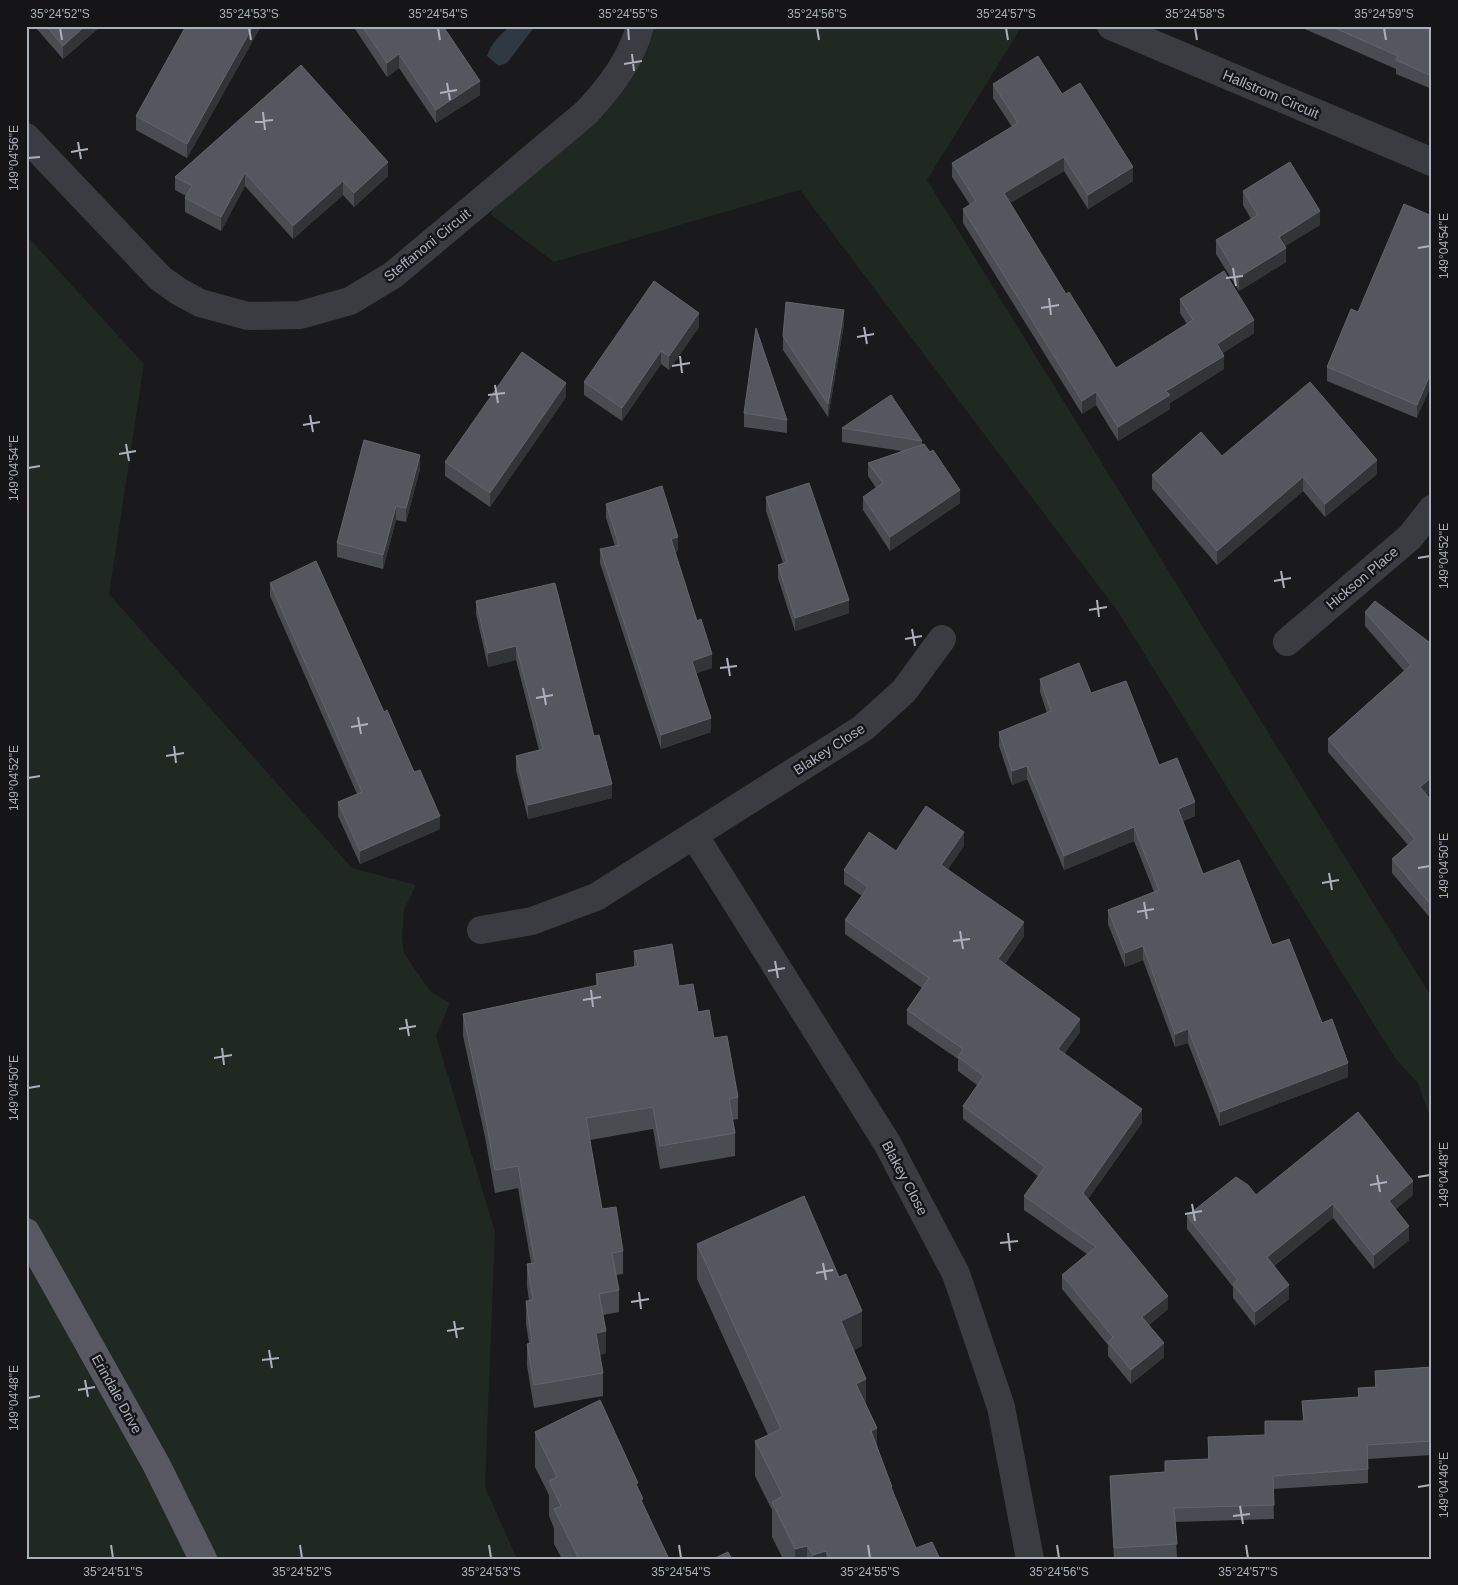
<svg xmlns="http://www.w3.org/2000/svg" width="1458" height="1585" font-family="Helvetica,sans-serif">
<rect width="100%" height="100%" fill="#1a1a1d"/>
<!-- green -->
<g fill="#1f2821">
<polygon points="640,26 1022,26 927,180 1432,998 1432,1123 1418,1083 1395,1058 1119,613 800,190 554,262 490,214"/>
<polygon points="26,235 144,364 109,594 352,868 416,885 404,910 402,937 404,953 430,991 450,1003 436,1036 495,1232 485,1487 517,1559 26,1559"/>
</g>
<!-- water -->
<path fill="#2f3942" d="M512,26H535L507,63L499,66L487,56C492,42 500,34 512,26Z"/>
<g fill="none" stroke-linecap="round" stroke-linejoin="round">
<!-- minor -->
<g stroke="#3b3c42" stroke-width="28">
<polyline points="1111,26 1432,162"/>
<path d="M26,137L160,278L178,291L200,303L248,316L300,315L350,301L393,275L587,112C609,88 632,59 640,26"/>
<polyline points="1287,642 1410,537 1432,509"/>
<polyline points="694,835 887,1143 956,1274 1001,1407 1030,1559"/>
<polyline points="481,930 532,921 596,897 838,744 863,728 904,691 942,639"/>
</g>
<!-- major -->
<polyline stroke="#575861" stroke-width="28" points="26,1232 156,1464 203,1559"/>
</g>
<!-- wall -->
<g fill="#4b4c52">
<polygon points="36,26 101,26 63,59 36,28"/>
<polygon points="261,26 187,158 136,130 136,116"/>
<polygon points="353,26 443,26 480,95 436,123 399,68 387,77"/>
<polygon points="1298,26 1432,26 1432,89 1396,74 1396,69"/>
<polygon points="301,65 388,176 354,207 343,195 293,239 245,186 221,231 185,212 185,198 186,196 175,190 175,177"/>
<polygon points="993,84 1062,94 1133,181 1088,209 1064,171 1010,203 1066,294 1116,368 1187,324 1180,313 1180,299 1254,333 1223,353 1224,369 1170,403 1170,409 1118,441 1096,405 1082,414 963,223 963,209 970,205 952,177 952,163 1012,127 993,98"/>
<polygon points="1243,191 1320,225 1285,246 1286,262 1239,291 1216,254 1216,240 1251,219 1243,205"/>
<polygon points="1432,216 1417,418 1327,381 1327,367 1358,312"/>
<polygon points="844,324 828,417 783,350 783,336"/>
<polygon points="699,327 669,370 661,364 622,421 584,395 584,382"/>
<polygon points="566,397 490,507 445,476 445,462"/>
<polygon points="744,413 787,420 787,433 744,427"/>
<polygon points="842,428 922,441 922,444 960,503 890,551 863,510 863,497 876,488 868,476 868,463 902,451 842,442"/>
<polygon points="1222,456 1377,474 1325,517 1303,491 1217,565 1152,489 1152,475"/>
<polygon points="420,469 406,522 396,520 383,569 337,557 337,543"/>
<polygon points="766,497 849,613 795,631 778,578 778,565 783,563 766,511"/>
<polygon points="606,504 678,551 675,552 712,668 696,673 711,732 661,749 600,563 600,549 615,546 606,518"/>
<polygon points="270,583 384,712 414,772 440,829 360,864 338,816 338,802 357,794 270,596"/>
<polygon points="476,601 594,736 612,798 528,819 516,770 516,756 539,750 516,660 488,667 476,614"/>
<polygon points="1365,612 1429,642 1432,637 1432,791 1426,795 1432,801 1432,920 1392,873 1392,859 1408,845 1328,752 1328,739 1404,671 1365,626"/>
<polygon points="1040,679 1091,693 1159,765 1195,816 1183,821 1203,874 1272,945 1322,1023 1348,1077 1220,1126 1188,1043 1175,1047 1143,960 1125,967 1108,924 1108,910 1154,892 1134,841 1064,870 1027,779 1012,785 999,746 999,732 1047,713 1040,692"/>
<polygon points="964,846 948,869 1024,936 1005,964 1080,1032 1064,1054 1142,1123 1088,1199 1168,1309 1149,1325 1164,1357 1131,1384 1108,1356 1108,1345 1062,1289 1062,1275 1087,1254 1024,1210 1024,1196 1038,1176 963,1119 963,1106 977,1085 958,1071 958,1059 907,1024 907,1010 922,988 845,934 845,920 862,896 844,884 844,870 896,851"/>
<polygon points="634,951 679,986 698,1012 714,1038 738,1097 738,1119 732,1120 735,1133 735,1156 660,1169 653,1129 590,1140 602,1209 623,1251 623,1274 616,1275 619,1290 619,1312 603,1315 606,1353 599,1355 603,1373 603,1396 534,1408 527,1366 527,1344 529,1343 526,1324 526,1301 529,1301 527,1286 527,1264 531,1263 518,1188 495,1193 485,1137 463,1036 463,1014 596,986 596,974 634,967"/>
<polygon points="1256,1195 1413,1195 1395,1209 1409,1240 1374,1269 1333,1218 1274,1266 1289,1299 1255,1326 1233,1298 1233,1287 1187,1229 1187,1216"/>
<polygon points="697,1244 862,1346 854,1350 866,1405 877,1445 892,1491 916,1548 940,1559 783,1559 772,1537 772,1510 755,1476 755,1441 768,1435 697,1279"/>
<polygon points="1432,1367 1432,1455 1368,1459 1368,1483 1273,1489 1274,1519 1175,1522 1177,1558 1162,1559 1114,1559 1110,1489 1110,1476 1165,1472 1208,1459 1208,1437 1265,1435 1303,1421 1302,1401 1358,1397 1358,1388 1375,1387 1375,1371"/>
<polygon points="535,1432 638,1489 643,1505 669,1559 562,1559 554,1544 554,1528 549,1516 549,1495 535,1467"/>
</g>
<!-- shaded-wall -->
<g fill="#333438">
<polygon points="85,26 101,26 63,59 63,46"/>
<polygon points="253,26 261,26 187,158 187,144"/>
<polygon points="399,54 399,68 387,77 387,63"/>
<polygon points="480,81 480,95 436,123 436,110"/>
<polygon points="1064,157 1064,171 1004,207 1004,193"/>
<polygon points="388,162 388,176 354,207 354,193"/>
<polygon points="1133,167 1133,181 1088,209 1088,195"/>
<polygon points="245,173 245,186 221,231 221,217"/>
<polygon points="343,181 343,195 293,239 293,226"/>
<polygon points="1320,211 1320,225 1279,250 1279,237"/>
<polygon points="1286,248 1286,262 1239,291 1239,277"/>
<polygon points="844,310 844,324 828,417 828,404"/>
<polygon points="699,313 699,327 669,370 669,356"/>
<polygon points="1254,320 1254,333 1217,357 1217,344"/>
<polygon points="661,351 661,364 622,421 622,408"/>
<polygon points="1224,356 1224,369 1170,403 1170,409 1118,441 1118,427 1166,391"/>
<polygon points="1432,370 1432,384 1417,418 1417,405"/>
<polygon points="566,383 566,397 490,507 490,493"/>
<polygon points="1096,392 1096,405 1082,414 1082,401"/>
<polygon points="420,455 420,469 406,522 406,508"/>
<polygon points="1377,460 1377,474 1325,517 1325,504"/>
<polygon points="1303,477 1303,491 1217,565 1217,551"/>
<polygon points="960,490 960,503 890,551 890,537"/>
<polygon points="396,506 396,520 383,569 383,555"/>
<polygon points="678,537 678,551 671,553 671,539"/>
<polygon points="849,600 849,613 795,631 795,618"/>
<polygon points="516,646 516,660 488,667 488,653"/>
<polygon points="712,654 712,668 692,675 692,661"/>
<polygon points="711,718 711,732 661,749 661,735"/>
<polygon points="1027,766 1027,779 1012,785 1012,771"/>
<polygon points="1432,777 1432,791 1420,801 1420,787"/>
<polygon points="612,784 612,798 528,819 528,805"/>
<polygon points="1195,802 1195,816 1178,822 1178,809"/>
<polygon points="440,816 440,829 360,864 360,851"/>
<polygon points="1134,827 1134,841 1064,870 1064,856"/>
<polygon points="964,832 964,846 941,878 941,865"/>
<polygon points="1024,922 1024,936 998,973 998,959"/>
<polygon points="1143,946 1143,960 1125,967 1125,953"/>
<polygon points="1080,1019 1080,1032 1058,1063 1058,1049"/>
<polygon points="1188,1029 1188,1043 1175,1047 1175,1034"/>
<polygon points="1348,1063 1348,1077 1220,1126 1220,1112"/>
<polygon points="1142,1109 1142,1123 1083,1206 1083,1193"/>
<polygon points="1413,1181 1413,1195 1389,1215 1389,1201"/>
<polygon points="1333,1204 1333,1218 1267,1271 1267,1257"/>
<polygon points="1409,1226 1409,1240 1374,1269 1374,1255"/>
<polygon points="1289,1285 1289,1299 1255,1326 1255,1312"/>
<polygon points="1168,1296 1168,1309 1142,1330 1142,1317"/>
<polygon points="862,1311 862,1346 841,1356 841,1321"/>
<polygon points="606,1331 606,1353 596,1356 596,1333"/>
<polygon points="1164,1343 1164,1357 1131,1384 1131,1370"/>
<polygon points="866,1379 866,1414 856,1384"/>
<polygon points="877,1428 877,1463 871,1431"/>
<polygon points="807,1546 807,1559 795,1559 795,1549"/>
<polygon points="826,1551 826,1559 813,1559 813,1555"/>
</g>
<!-- building -->
<g fill="#56575e" stroke="#63656c">
<polygon points="46,26 85,26 63,46"/>
<polygon points="186,26 253,26 187,144 136,116"/>
<polygon points="362,26 443,26 480,81 436,110 399,54 387,63"/>
<polygon points="1330,26 1432,26 1432,76 1396,60 1398,56"/>
<polygon points="1038,56 1062,94 1080,83 1133,167 1088,195 1064,157 1004,193 1066,294 1069,292 1116,368 1193,320 1180,299 1224,271 1254,320 1217,344 1224,356 1166,391 1170,395 1118,427 1096,392 1082,401 963,209 976,201 952,163 1018,123 993,84"/>
<polygon points="301,65 388,162 354,193 343,181 293,226 245,173 221,217 185,198 192,186 175,177"/>
<polygon points="1290,162 1320,211 1279,237 1286,248 1239,277 1216,240 1258,215 1243,191"/>
<polygon points="1404,204 1432,216 1432,370 1417,405 1327,367 1351,309 1358,312"/>
<polygon points="654,281 699,313 669,356 661,351 622,408 584,382"/>
<polygon points="786,302 844,310 828,404 783,336"/>
<polygon points="756,328 787,420 744,413"/>
<polygon points="522,352 566,383 490,493 445,462"/>
<polygon points="1310,382 1377,460 1325,504 1303,477 1217,551 1152,475 1201,432 1222,456"/>
<polygon points="891,395 922,441 842,428"/>
<polygon points="364,440 420,455 406,508 396,506 383,555 337,543"/>
<polygon points="924,444 930,452 933,450 960,490 890,537 863,497 883,483 868,463"/>
<polygon points="809,483 849,600 795,618 778,565 787,562 766,497"/>
<polygon points="662,486 678,537 671,539 697,621 701,619 712,654 692,661 711,718 661,735 600,549 619,545 606,504"/>
<polygon points="316,561 384,712 387,710 414,772 420,770 440,816 360,851 338,802 362,792 270,583"/>
<polygon points="555,583 594,736 599,735 612,784 528,805 516,756 543,749 516,646 488,653 476,601"/>
<polygon points="1375,601 1429,642 1432,637 1432,777 1420,787 1432,801 1432,906 1392,859 1415,839 1328,739 1411,665 1365,612"/>
<polygon points="1079,663 1091,693 1126,681 1159,765 1177,758 1195,802 1178,809 1203,874 1239,860 1272,945 1289,939 1322,1023 1332,1019 1348,1063 1220,1112 1188,1029 1175,1034 1143,946 1125,953 1108,910 1159,890 1134,827 1064,856 1027,766 1012,771 999,732 1051,711 1040,679"/>
<polygon points="926,806 964,832 941,865 1024,922 998,959 1080,1019 1058,1049 1142,1109 1083,1193 1168,1296 1142,1317 1164,1343 1131,1370 1108,1342 1113,1337 1062,1275 1096,1247 1024,1196 1045,1167 963,1106 984,1076 958,1057 963,1049 907,1010 929,978 845,920 868,887 844,870 869,832 896,851"/>
<polygon points="672,944 679,986 693,984 698,1012 709,1010 714,1038 727,1036 738,1097 729,1099 735,1133 660,1146 653,1107 586,1118 602,1209 616,1207 623,1251 612,1253 619,1290 599,1294 606,1331 596,1333 603,1373 534,1385 527,1344 532,1343 526,1301 533,1300 527,1264 535,1263 518,1166 495,1170 485,1115 463,1014 598,985 596,974 638,966 634,951"/>
<polygon points="1358,1112 1413,1181 1389,1201 1409,1226 1374,1255 1333,1204 1267,1257 1289,1285 1255,1312 1233,1284 1238,1280 1187,1216 1236,1177 1248,1185 1256,1195"/>
<polygon points="804,1196 839,1277 846,1274 862,1311 841,1321 866,1379 856,1384 877,1428 871,1431 892,1487 891,1487 916,1548 932,1542 940,1559 830,1559 826,1551 813,1555 807,1546 795,1549 772,1502 783,1496 755,1441 781,1429 697,1244"/>
<polygon points="1432,1367 1432,1441 1367,1445 1368,1469 1273,1476 1274,1505 1174,1508 1177,1544 1114,1548 1110,1476 1165,1472 1165,1461 1209,1459 1208,1437 1265,1435 1265,1421 1304,1421 1302,1401 1359,1397 1358,1388 1376,1387 1375,1371"/>
<polygon points="600,1400 638,1483 636,1484 643,1499 641,1500 669,1559 579,1559 554,1509 561,1506 549,1481 557,1477 535,1432"/>
<polygon points="728,1552 732,1559 713,1559"/>
</g>
<!-- ticks -->
<path fill="none" stroke="#acb0bd" stroke-width="2" d="M60,28L62,40M249,28L251,40M438,28L440,40M628,28L629,40M817,28L819,40M1006,28L1008,40M1195,28L1197,40M1384,28L1386,40M632,54L634,71M624,64L642,61M447,83L450,100M440,93L457,90M263,112L265,130M255,122L273,120M78,142L81,159M71,152L88,149M28,158L40,157M1418,248L1430,246M1233,268L1236,286M1226,278L1243,276M1049,298L1051,315M1041,308L1059,305M864,327L867,344M857,337L874,334M680,356L682,373M672,366L690,363M495,385L498,403M488,395L505,393M310,415L313,432M303,425L320,422M126,444L129,461M119,454L136,451M28,468L40,466M1418,558L1430,556M1281,571L1284,588M1274,581L1291,578M1097,600L1099,617M1089,610L1107,607M912,629L915,646M905,639L922,636M727,658L730,676M720,668L737,666M543,688L546,705M536,698L553,695M358,717L361,734M351,727L368,724M174,746L176,763M166,756L184,753M28,778L40,776M1418,868L1430,866M1329,873L1332,890M1322,883L1339,880M1144,902L1147,919M1137,912L1154,909M960,931L963,949M953,941L970,939M775,961L778,978M768,971L785,968M591,990L593,1007M583,1000L601,997M406,1019L409,1036M399,1029L416,1026M222,1048L224,1065M214,1058L232,1055M28,1088L40,1086M1377,1175L1380,1192M1418,1177L1430,1175M1370,1185L1387,1182M1192,1204L1195,1221M1185,1214L1202,1211M1008,1233L1010,1251M1000,1243L1018,1241M823,1263L826,1280M816,1273L833,1270M639,1292L641,1309M631,1302L649,1299M454,1321L457,1338M447,1331L464,1328M269,1350L272,1368M262,1360L279,1358M85,1380L88,1397M78,1390L95,1387M28,1398L40,1396M1418,1487L1430,1485M1240,1506L1243,1524M1233,1516L1250,1514M111,1545L113,1558M300,1545L302,1558M489,1545L491,1558M679,1545L681,1558M868,1545L870,1558M1057,1545L1059,1558M1246,1545L1248,1558"/>
<g text-anchor="middle" dominant-baseline="central" stroke-width="5" stroke-linejoin="round" paint-order="stroke">
<!-- street labels -->
<g font-size="14" fill="#acb0bd" stroke="#151518">
<text transform="translate(1271 94) rotate(23)">Hallstrom Circuit</text>
<text transform="translate(427 245) rotate(-39)">Steffanoni Circuit</text>
<text transform="translate(1362 578) rotate(-40)">Hickson Place</text>
<text transform="translate(829 749) rotate(-33)">Blakey Close</text>
<text transform="translate(905 1178) rotate(62)">Blakey Close</text>
<text transform="translate(117 1394) rotate(61)">Erindale Drive</text>
</g>
</g>
<!-- border -->
<rect width="1458" height="1585" fill="none" stroke="#151518" stroke-width="55"/>
<rect x="28" y="28" width="1402" height="1530" fill="none" stroke="#acb0bd" stroke-width="2"/>
<g font-size="12" text-anchor="middle" fill="#acb0bd">
<text x="60" y="18">35°24'52"S</text>
<text x="249" y="18">35°24'53"S</text>
<text x="438" y="18">35°24'54"S</text>
<text x="628" y="18">35°24'55"S</text>
<text x="817" y="18">35°24'56"S</text>
<text x="1006" y="18">35°24'57"S</text>
<text x="1195" y="18">35°24'58"S</text>
<text x="1384" y="18">35°24'59"S</text>
<text transform="translate(14 158) rotate(-90)" y="4">149°04'56"E</text>
<text transform="translate(1444 246) rotate(-90)" y="4">149°04'54"E</text>
<text transform="translate(14 468) rotate(-90)" y="4">149°04'54"E</text>
<text transform="translate(1444 556) rotate(-90)" y="4">149°04'52"E</text>
<text transform="translate(14 778) rotate(-90)" y="4">149°04'52"E</text>
<text transform="translate(1444 866) rotate(-90)" y="4">149°04'50"E</text>
<text transform="translate(14 1088) rotate(-90)" y="4">149°04'50"E</text>
<text transform="translate(1444 1175) rotate(-90)" y="4">149°04'48"E</text>
<text transform="translate(14 1398) rotate(-90)" y="4">149°04'48"E</text>
<text transform="translate(1444 1485) rotate(-90)" y="4">149°04'46"E</text>
<text x="113" y="1576">35°24'51"S</text>
<text x="302" y="1576">35°24'52"S</text>
<text x="491" y="1576">35°24'53"S</text>
<text x="681" y="1576">35°24'54"S</text>
<text x="870" y="1576">35°24'55"S</text>
<text x="1059" y="1576">35°24'56"S</text>
<text x="1248" y="1576">35°24'57"S</text>
</g>
</svg>
